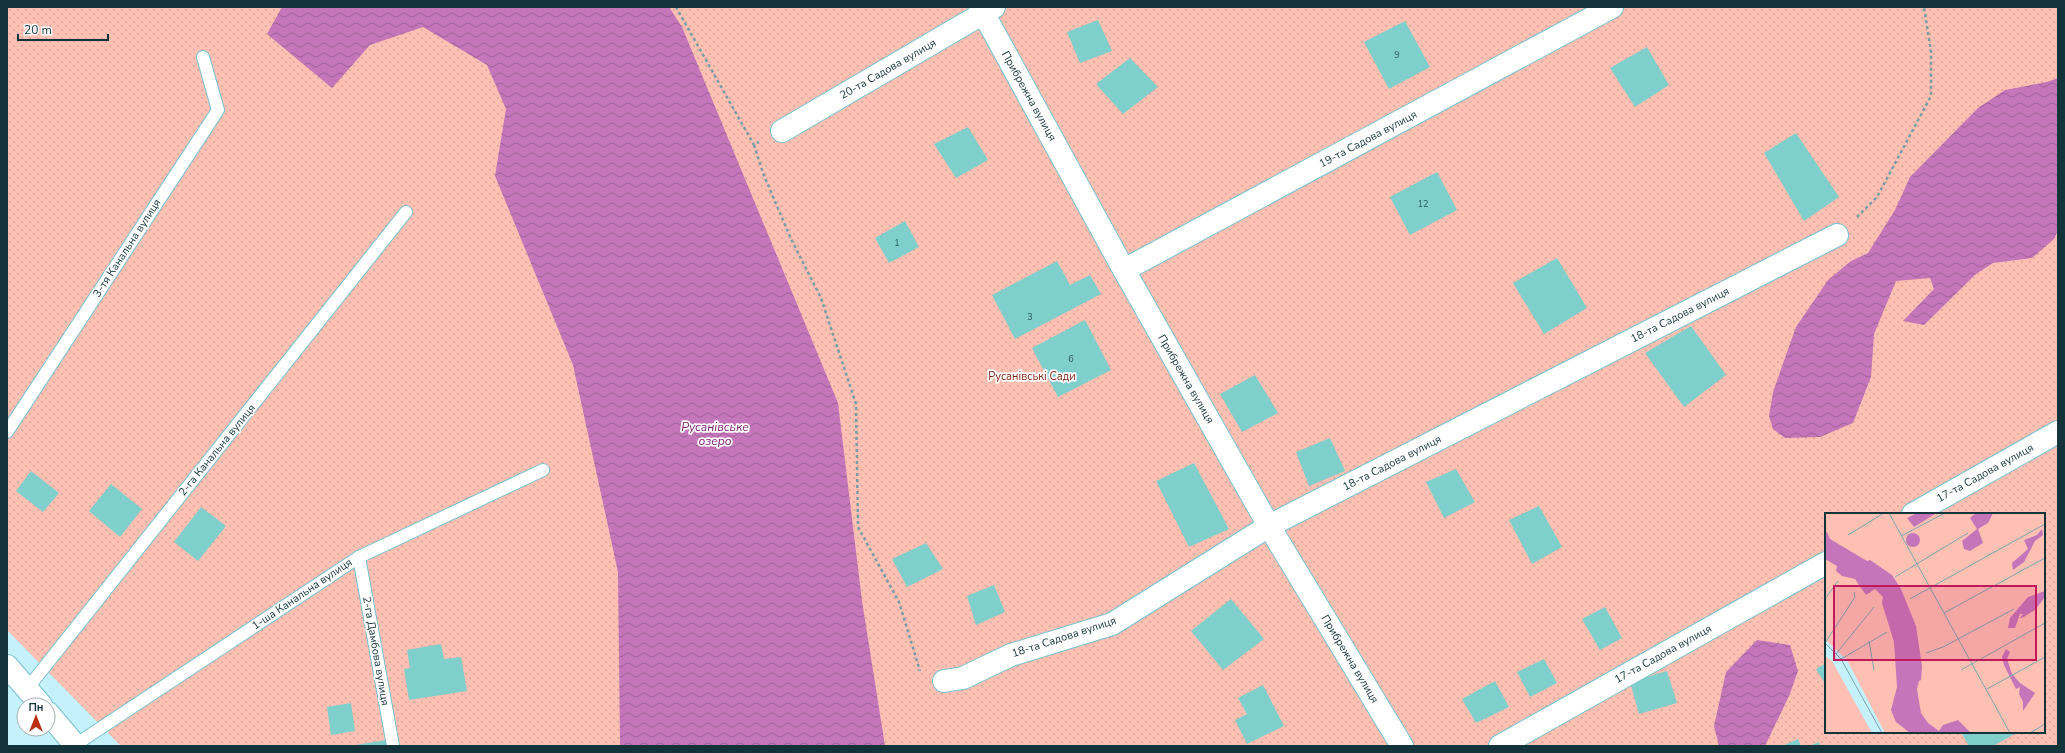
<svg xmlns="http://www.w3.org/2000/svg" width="2065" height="753" font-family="'Nunito Sans',sans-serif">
<defs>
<pattern id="park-dots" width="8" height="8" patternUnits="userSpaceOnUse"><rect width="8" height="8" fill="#fdc0b2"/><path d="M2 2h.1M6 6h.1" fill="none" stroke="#d8a59a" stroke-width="1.8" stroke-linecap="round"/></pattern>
<pattern id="water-waves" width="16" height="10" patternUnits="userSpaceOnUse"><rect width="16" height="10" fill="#c575b9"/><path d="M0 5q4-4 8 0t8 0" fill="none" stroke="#9f6197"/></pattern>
</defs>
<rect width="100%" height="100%" fill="#c4f1fb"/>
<!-- park -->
<path fill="url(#park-dots)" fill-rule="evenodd" d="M7,7H2058V746H121L7,630ZM1826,514H2044V732H1826Z"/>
<!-- water -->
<g fill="url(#water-waves)">
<polygon points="282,7 669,7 682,27 838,403 862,601 885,746 620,746 618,572 573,365 495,176 506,109 487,65 423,27 370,45 332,88 267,34"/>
<polygon points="2058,78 2058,231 2054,239 2032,258 1993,263 1976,274 1924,325 1903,321 1934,289 1930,278 1896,281 1874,334 1871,377 1853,423 1820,437 1785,438 1773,429 1769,416 1773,392 1796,327 1828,280 1851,261 1868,253 1895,210 1910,177 1978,108 2005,90 2047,82"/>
<polygon points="1757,640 1790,645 1798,671 1789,696 1765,746 1719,746 1714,726 1726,672"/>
</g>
<!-- building -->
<g fill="#7fcfcc">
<polygon points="1098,20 1112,51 1080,63 1067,32"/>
<polygon points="1405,21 1430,67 1389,89 1364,42"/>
<polygon points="1647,47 1669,85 1635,107 1610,68"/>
<polygon points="1130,58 1158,87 1123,114 1096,84"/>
<polygon points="968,127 988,160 956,178 934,144"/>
<polygon points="1796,133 1839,197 1804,221 1764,153"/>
<polygon points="1437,172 1457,210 1410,235 1390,197"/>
<polygon points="905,221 919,247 889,263 875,238"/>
<polygon points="1557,258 1587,308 1544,334 1513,283"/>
<polygon points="1057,261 1070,285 1090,275 1101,294 1015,339 992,295"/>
<polygon points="1085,320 1111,370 1058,397 1032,348"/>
<polygon points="1691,326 1726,375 1684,407 1645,353"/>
<polygon points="1255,375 1278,413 1242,432 1220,394"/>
<polygon points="1330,438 1345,471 1309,486 1296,452"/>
<polygon points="1194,463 1229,529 1189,547 1156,481"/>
<polygon points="1456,469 1475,502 1444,518 1426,482"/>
<polygon points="31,471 59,493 43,512 16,491"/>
<polygon points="111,484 142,509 120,537 89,511"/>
<polygon points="1539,506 1562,547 1532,564 1509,520"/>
<polygon points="201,507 226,526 198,561 174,542"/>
<polygon points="926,543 943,569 907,587 892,559"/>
<polygon points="994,585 1005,612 976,625 967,596"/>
<polygon points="1231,599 1264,639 1223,670 1191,631"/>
<polygon points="1605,607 1622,638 1600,650 1582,619"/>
<polygon points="441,644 444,659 461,657 467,691 409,700 404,669 410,668 407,650"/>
<polygon points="1544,659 1557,683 1530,697 1517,672"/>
<polygon points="1826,663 1826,685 1816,669"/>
<polygon points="1667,671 1677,703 1639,714 1630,682"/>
<polygon points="1495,681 1509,707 1476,723 1462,699"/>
<polygon points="1263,685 1284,726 1247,744 1235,720 1247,714 1238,698"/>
<polygon points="351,703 355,731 331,735 327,707"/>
<polygon points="1961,732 2018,732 1993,746 1969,746"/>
<polygon points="1798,739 1801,746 1782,746"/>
<polygon points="386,740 387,746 357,746 356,745"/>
<polygon points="1819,742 1820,746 1809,746"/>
</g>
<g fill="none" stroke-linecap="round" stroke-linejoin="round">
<!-- service casing -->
<g stroke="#75c2d2" stroke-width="14">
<g id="service">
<polyline points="7,432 218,110 203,57"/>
<polyline points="359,557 393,746"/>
<polyline points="27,689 406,212"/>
<polyline points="75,745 359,557 543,470"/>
</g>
</g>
<!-- minor casing -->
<g stroke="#75c2d2" stroke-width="24">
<g id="minor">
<polyline points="980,7 1124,270 1269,526 1402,746"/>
<polyline points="782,131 994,7"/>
<polyline points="1124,270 1612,7"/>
<polyline points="1913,514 2058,432"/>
<polyline points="7,666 41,705"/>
<polyline points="944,681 963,678 1011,655 1112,624 1269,526 1837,235"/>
<polyline points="48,713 76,746"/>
<polyline points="1500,746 1826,563"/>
</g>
</g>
<!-- path -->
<g stroke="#769da6" stroke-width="2.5" stroke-dasharray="3 3" stroke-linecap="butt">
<polyline points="676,7 754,145 759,142"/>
<polyline points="754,145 763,173 791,239 821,298 856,404 858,527 899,602 920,671"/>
<polyline points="1857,217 1877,197 1931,96 1931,52 1924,7"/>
</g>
<!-- service -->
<use href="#service" stroke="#fff" stroke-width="12"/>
<!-- minor -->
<use href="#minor" stroke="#fff" stroke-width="22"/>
</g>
<g text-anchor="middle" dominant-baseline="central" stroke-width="3.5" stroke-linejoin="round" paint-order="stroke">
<!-- number labels -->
<g font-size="9" fill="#2e5a5e">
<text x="1397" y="55">9</text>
<text x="1423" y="204">12</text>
<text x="897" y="243">1</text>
<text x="1030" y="317">3</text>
<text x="1071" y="359">6</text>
</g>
<!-- street labels -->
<g font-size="11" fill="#13333a" stroke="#fff">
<text transform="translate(888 69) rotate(-30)">20-та Садова вулиця</text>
<text transform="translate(1029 96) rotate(61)">Прибрежна вулиця</text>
<text transform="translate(1368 139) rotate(-28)">19-та Садова вулиця</text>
<text transform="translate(127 248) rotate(-57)">3-тя Канальна вулиця</text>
<text transform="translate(1680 315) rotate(-27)">18-та Садова вулиця</text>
<text transform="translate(1186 379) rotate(60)">Прибрежна вулиця</text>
<text transform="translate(217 450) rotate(-51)">2-га Канальна вулиця</text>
<text transform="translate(1392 463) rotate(-27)">18-та Садова вулиця</text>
<text transform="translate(1985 473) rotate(-29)">17-та Садова вулиця</text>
<text transform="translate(302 594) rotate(-34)">1-ша Канальна вулиця</text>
<text transform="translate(1064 637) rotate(-18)">18-та Садова вулиця</text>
<text transform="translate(376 651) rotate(80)">2-га Дамбова вулиця</text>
<text transform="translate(1663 654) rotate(-29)">17-та Садова вулиця</text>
<text transform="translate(1350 659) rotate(59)">Прибрежна вулиця</text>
</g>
<!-- park labels -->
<g font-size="11" fill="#872a19" stroke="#fff">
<text x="1032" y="376">Русанівські Сади</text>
</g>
<!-- water labels -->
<g font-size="12" font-style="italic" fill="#7c1b72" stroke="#fff">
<text x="715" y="427">Русанівське<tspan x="715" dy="14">озеро</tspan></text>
</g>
</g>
<!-- overview -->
<g transform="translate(1825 513)">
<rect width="220" height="220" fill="#c4f1fb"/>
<path d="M0,143L7,148L47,220H0Z" fill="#fdc0b2"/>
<path d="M0,0H220V220H60L22,147L0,126Z" fill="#fdc0b2"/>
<path d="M92,0H110V1L89,14L82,5ZM151,0H168L163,10L153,16L158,30L145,38L139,36L137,28L152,16L145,5ZM217,16L218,22L210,28L199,49L188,57L187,50L203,36L199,27L212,22ZM2,19L5,26L42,48L45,47L67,62L76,76L91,113L97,153L96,167L94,168L92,176L96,200L103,210L114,218L118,212L133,207L146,220H85L71,209L66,197L72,174L69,129L57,90L58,84L50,76L41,82L30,66L17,63L11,58L12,53L0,46V20ZM81 27a7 7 0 1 1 14 0a7 7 0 1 1-14 0ZM220,78V84L210,97L197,105H195L198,101H195L190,115H183L185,105L203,84ZM181,136L185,139L182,146L187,161L195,170L210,180L198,198V189L194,181L195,174L191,176L179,152L177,144Z" fill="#c575b9"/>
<path fill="none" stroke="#7da5ae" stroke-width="1" d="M64,0L185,220M23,22L59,0M76,23L120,0M70,64L143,20M0,86L13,68M85,86L220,11M119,100L220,45M44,128L49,157M0,130L16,146L57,220M0,130L30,84L29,79M101,140L118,134L189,96M11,141L49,94M16,146L62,119M136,157L220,110M162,176L220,144M205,220L220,211"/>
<path fill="#c2185b" fill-opacity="0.15" stroke="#c2185b" stroke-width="2" d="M9,73H211V147H9Z"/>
<rect width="220" height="220" fill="none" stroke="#13333a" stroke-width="2"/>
</g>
<!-- border -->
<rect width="2065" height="753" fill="none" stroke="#13333a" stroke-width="16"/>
<!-- north arrow -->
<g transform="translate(36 717)"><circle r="19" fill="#ffffff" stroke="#a1adb0"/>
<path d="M0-3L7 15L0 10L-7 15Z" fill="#bc3116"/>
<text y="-6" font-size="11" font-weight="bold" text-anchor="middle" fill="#13333a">Пн</text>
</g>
<!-- scale -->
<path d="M18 34v6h90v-6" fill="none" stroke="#13333a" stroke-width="2"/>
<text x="24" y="34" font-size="12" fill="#13333a" stroke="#ffffff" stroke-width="3" paint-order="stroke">20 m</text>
</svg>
